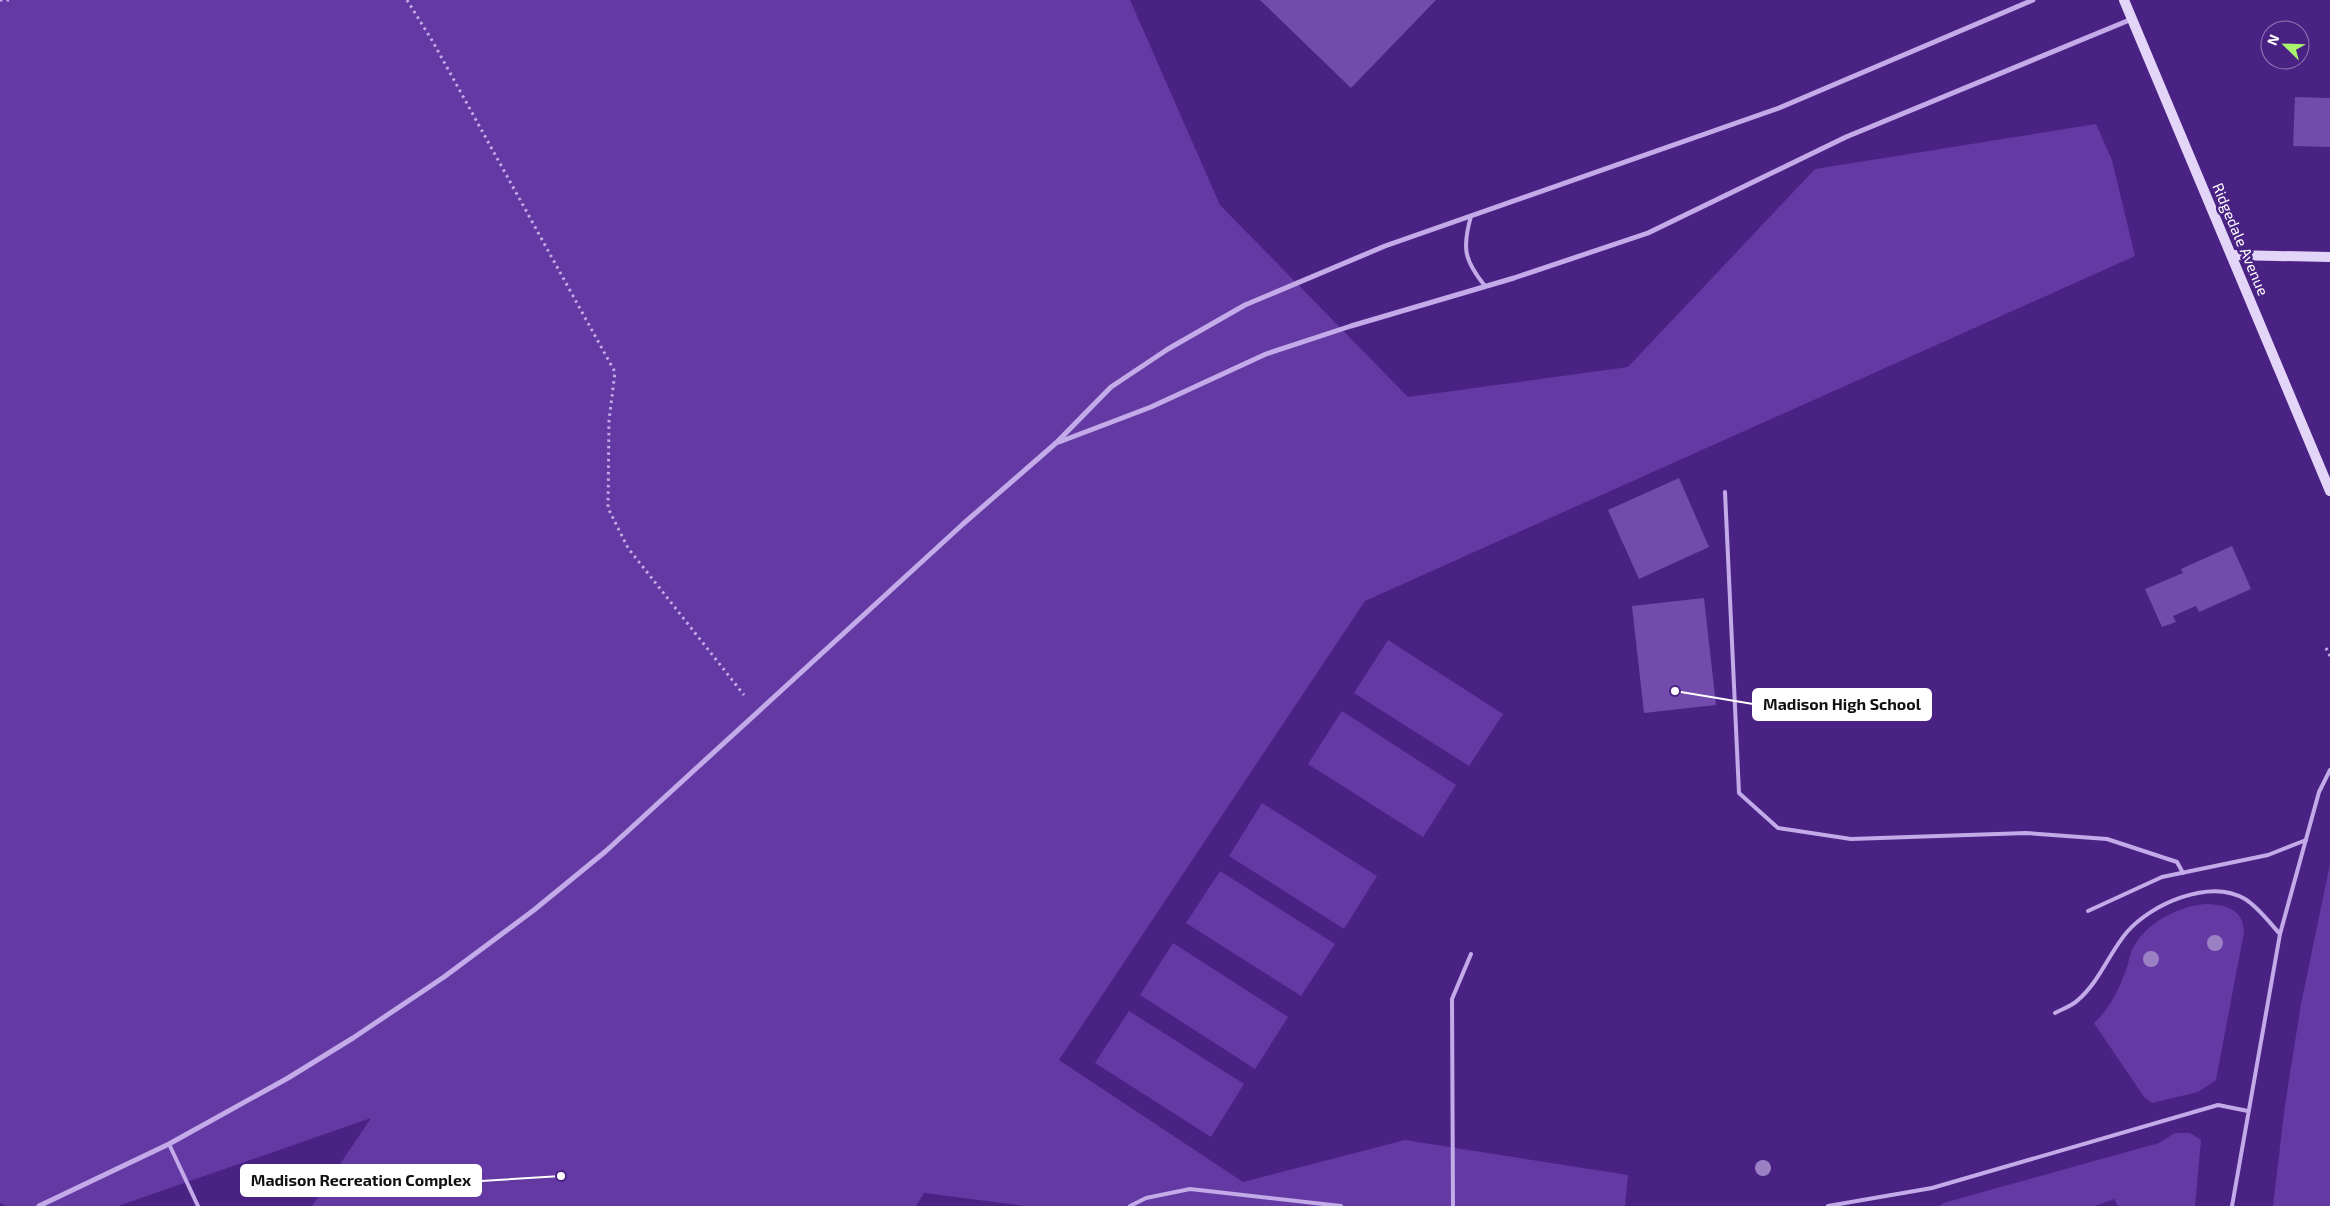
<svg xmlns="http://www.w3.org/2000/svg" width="2330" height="1206" font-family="'Exo 2',sans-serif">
<rect width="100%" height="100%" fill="#4a2284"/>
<!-- green -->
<g fill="#6439a3">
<polygon points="0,0 1130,0 1220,205 1408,397 1628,367 1815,169 2096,124 2112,160 2135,256 1365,601 1059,1060 1243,1182 1405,1140 1628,1175 1625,1206 1025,1206 924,1193 916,1206 312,1206 371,1118 118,1206 6,1206 0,1203"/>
<polygon points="1388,640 1503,714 1469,766 1354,693"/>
<polygon points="1342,711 1456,785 1423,837 1308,764"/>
<polygon points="1262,803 1377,876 1344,929 1229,856"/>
<polygon points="2330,864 2330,1206 2273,1206 2285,1105 2301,1004"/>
<polygon points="1220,871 1335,944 1301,996 1186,923"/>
<path d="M2206,904C2227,905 2243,909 2244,932L2216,1080L2198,1092L2152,1103L2144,1097L2094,1023C2108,1011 2120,988 2126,970C2129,963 2129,955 2133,948C2146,923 2178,906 2206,904Z"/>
<polygon points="1173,943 1288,1017 1255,1069 1140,995"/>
<polygon points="1129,1011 1244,1084 1211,1137 1095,1063"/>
<polygon points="2175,1133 2190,1133 2201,1140 2195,1206 2118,1206 2114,1199 2095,1206 1940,1206 1943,1203 1954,1200 2159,1143"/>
</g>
<!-- building -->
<g fill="#724bac">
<polygon points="1260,0 1436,0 1351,88"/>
<polygon points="2295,97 2330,98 2330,147 2293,146"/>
<polygon points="1679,478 1709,547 1639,579 1608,510"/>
<polygon points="2232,546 2251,589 2199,612 2196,606 2173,616 2176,622 2162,627 2145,589 2183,573 2181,569"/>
<polygon points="1704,598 1716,705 1644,713 1632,606"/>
</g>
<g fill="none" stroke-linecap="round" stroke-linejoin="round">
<!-- path -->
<g stroke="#c3aae8" stroke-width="3" stroke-dasharray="2.5 4" stroke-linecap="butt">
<polyline points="0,0 9,0"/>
<polyline points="407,0 433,42 615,372 609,420 608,508 628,548 744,695"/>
<polyline points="2326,648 2330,656"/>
</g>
<!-- lane -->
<g stroke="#c3aae8" stroke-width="4">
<path d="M1471,216C1462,248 1464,260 1485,286"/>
<polyline points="1725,492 1739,793 1778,828 1851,839 2026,833 2107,839 2177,862 2183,873"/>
<polyline points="2088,911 2162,877 2268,855 2306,840"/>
<path d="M2055,1013C2062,1009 2072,1006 2078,1000C2100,981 2109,953 2127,932C2151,904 2210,878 2245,899C2258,907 2269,922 2280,934"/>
<polyline points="169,1144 198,1206"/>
<polyline points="1130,1206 1146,1198 1190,1189 1341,1206"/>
<polyline points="1453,1206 1452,999 1471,954"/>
<polyline points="1828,1206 1932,1188 2218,1105 2248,1111"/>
<polyline points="2232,1206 2280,934 2319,792 2330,770"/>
</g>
<!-- street -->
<g stroke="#c3aae8" stroke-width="5">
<polyline points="1059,442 1151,407 1266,354 1351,326 1514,278 1648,233 1846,137 2132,19"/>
<polyline points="39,1206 169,1144 288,1078 353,1038 444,977 534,910 606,851 963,524 1056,443 1111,387 1168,349 1245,305 1385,246 1779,108 2033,0"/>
</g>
<!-- secondary -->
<g stroke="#e3d5f7" stroke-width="10">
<polyline points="2124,0 2330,491"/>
<polyline points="2232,255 2330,257"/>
</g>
</g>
<!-- trees -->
<g fill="#9b81c3">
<circle cx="2215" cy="943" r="8"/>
<circle cx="2151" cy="959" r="8"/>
<circle cx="1763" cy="1168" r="8"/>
</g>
<g text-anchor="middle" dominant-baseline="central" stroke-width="5" stroke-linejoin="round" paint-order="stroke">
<!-- street labels -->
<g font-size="15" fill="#fff" stroke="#4a2284">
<text transform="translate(2241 239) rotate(67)">Ridgedale Avenue</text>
</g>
</g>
<!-- callouts -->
<path fill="none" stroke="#fff" stroke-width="2" d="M1675 691L1753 704M561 1176L481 1181"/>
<g fill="#fff" stroke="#4a2284" stroke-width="2">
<circle cx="1675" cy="691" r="5"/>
<circle cx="561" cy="1176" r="5"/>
</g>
<g fill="#fff" stroke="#fff" stroke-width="2">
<rect x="1753" y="689" width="178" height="31" rx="5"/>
<rect x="241" y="1165" width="240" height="31" rx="5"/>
</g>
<g font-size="16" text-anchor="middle" font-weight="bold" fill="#111">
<text x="1842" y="710">Madison High School</text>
<text x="361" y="1186">Madison Recreation Complex</text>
</g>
<!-- north arrow -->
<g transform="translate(2285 45) rotate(293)"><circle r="24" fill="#4a2284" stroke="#927ab5"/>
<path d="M0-4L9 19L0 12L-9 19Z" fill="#a8f46c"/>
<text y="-8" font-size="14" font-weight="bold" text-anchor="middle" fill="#ffffff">N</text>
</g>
</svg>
